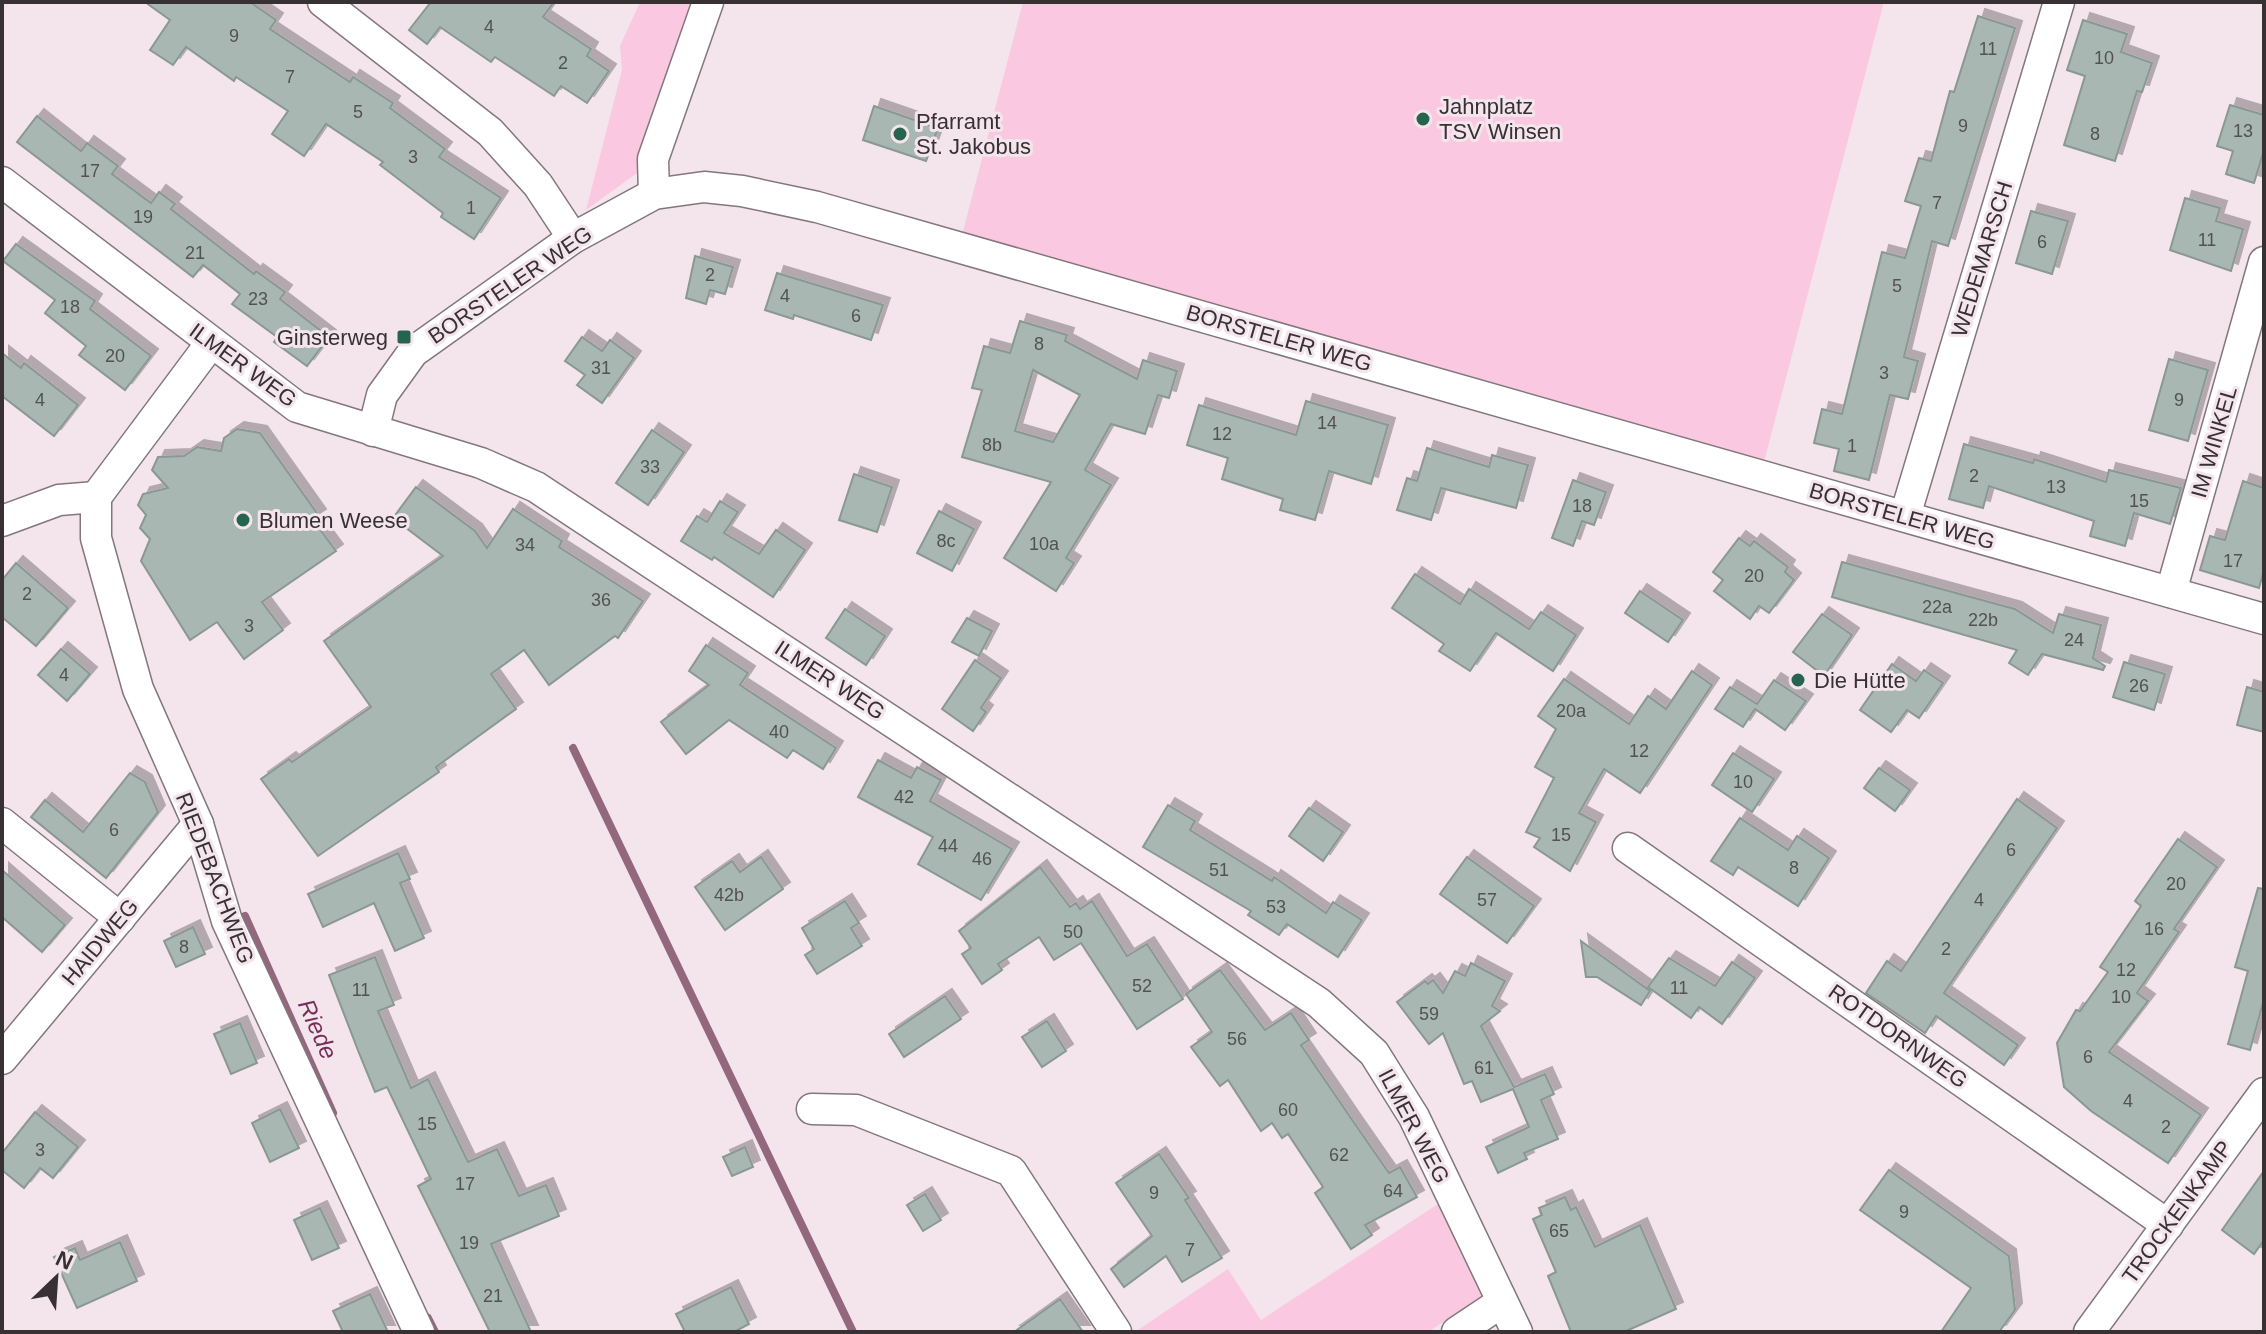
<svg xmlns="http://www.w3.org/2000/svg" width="2266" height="1334" font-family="Arial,sans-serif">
<defs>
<filter id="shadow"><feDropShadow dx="7" dy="-7" stdDeviation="0" flood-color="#0004"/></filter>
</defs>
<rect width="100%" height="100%" fill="#f4e5ec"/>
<!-- green -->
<g fill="#fac9e1">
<polygon points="640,2 700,2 644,168 586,210 622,70 620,46"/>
<polygon points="1023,2 1884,2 1763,466 962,235"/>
<polygon points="1441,1202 1487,1293 1428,1332 1135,1332 1228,1269 1261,1320"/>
</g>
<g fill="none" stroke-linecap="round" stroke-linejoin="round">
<!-- stream -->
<g stroke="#93687e" stroke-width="8">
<polyline points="573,748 853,1332"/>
<polyline points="245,916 333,1113"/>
<polyline points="428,1318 435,1332"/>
</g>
</g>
<!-- building -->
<g fill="#a8b7b1" stroke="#8a9892" stroke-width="2" fill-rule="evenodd" filter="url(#shadow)">
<polygon points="145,2 250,2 276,20 270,29 350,82 353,77 393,103 390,108 445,149 439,157 501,198 474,239 441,217 443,213 380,165 383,162 326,124 304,156 272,134 288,111 236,77 234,81 186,47 173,65 150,50 170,20"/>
<polygon points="431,2 554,2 543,17 591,49 587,56 609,71 587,103 561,86 554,96 495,57 491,62 440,27 427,44 409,30"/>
<polygon points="1978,16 2015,28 1948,246 1932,241 1904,357 1918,361 1908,399 1890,395 1869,480 1834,471 1839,449 1814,443 1822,409 1842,414 1882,252 1905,258 1921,206 1905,201 1919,158 1931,161 1950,91 1954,92"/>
<polygon points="2083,20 2127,34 2121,52 2152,63 2142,92 2137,91 2115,161 2064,145 2085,76 2067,70"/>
<polygon points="2230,105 2264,115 2264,150 2254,183 2226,174 2233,151 2217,146"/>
<polygon points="874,106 938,128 926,161 863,140"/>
<polygon points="37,116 81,151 87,143 118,166 112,174 151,203 159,192 175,204 171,209 254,274 256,271 285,292 280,299 329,337 307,366 274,342 277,337 232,304 240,294 203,265 193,277 17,142"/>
<polygon points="2185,198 2220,208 2216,221 2243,229 2231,271 2170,250"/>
<polygon points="2031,211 2068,221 2052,274 2016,263"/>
<polygon points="16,244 95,301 90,309 151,356 125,390 79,355 86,346 45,313 55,300 3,261"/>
<polygon points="695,256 733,267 725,294 710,290 706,304 686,298"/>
<polygon points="777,273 883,305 871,340 794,315 793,319 765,310"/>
<path d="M1020,321L1067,335L1065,341L1137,379L1143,360L1177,371L1169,398L1158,395L1145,434L1111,424L1085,470L1111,485L1066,558L1074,563L1056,591L1004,558L1051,482L962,457L982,390L972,388L984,346L1010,353ZM1033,370L1080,395L1053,442L1015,431Z"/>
<polygon points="582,337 602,351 610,340 634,358 602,403 577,385 585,375 565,361"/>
<polygon points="2,353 21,368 24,363 78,405 54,436 2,396"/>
<polygon points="2169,359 2208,370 2188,441 2149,430"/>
<polygon points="1306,401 1388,425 1371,484 1329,471 1315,520 1280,510 1283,499 1222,479 1228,458 1187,445 1199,405 1296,435"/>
<polygon points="237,429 260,433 319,516 313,520 336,551 262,602 283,630 244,659 217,622 190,640 141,561 150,539 140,528 146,515 138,505 143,494 168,488 152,470 158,457 184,456 197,447 221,451 224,438"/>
<polygon points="652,430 684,452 648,505 616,483"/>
<polygon points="1964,444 2033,463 2034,459 2106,482 2109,470 2181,488 2170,524 2134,513 2125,546 2090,536 2094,521 1989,486 1983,508 1949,499"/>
<polygon points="1427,448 1489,467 1492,455 1528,465 1516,508 1441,488 1431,520 1397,510 1407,478 1417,481"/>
<polygon points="854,474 892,487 877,532 839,520"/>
<polygon points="1573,480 1606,492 1594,525 1582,521 1573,546 1552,538"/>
<polygon points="2243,481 2264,488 2264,570 2259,588 2200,570 2210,536 2225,540"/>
<polygon points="416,487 475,531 487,548 513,509 562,541 559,547 643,601 618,638 615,636 549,685 524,650 491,674 516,709 436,767 439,772 318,856 261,779 289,759 292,762 371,707 324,641 443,556 393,518"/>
<polygon points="720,501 738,512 724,533 759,554 776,530 805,550 773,597 714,557 712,560 681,541 697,516 707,522"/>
<polygon points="939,511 974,529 952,571 917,553"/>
<polygon points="1739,538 1750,546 1754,541 1788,567 1785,572 1794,580 1769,613 1759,606 1750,619 1714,591 1723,580 1713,572"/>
<polygon points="1842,562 2015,609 2053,633 2059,614 2101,625 2093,658 2105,666 2103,670 2042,654 2028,675 2009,663 2017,650 1832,597"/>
<polygon points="16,563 68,608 36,646 2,617 2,580"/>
<polygon points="1415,574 1460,604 1469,589 1529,629 1541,612 1576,635 1553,671 1496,633 1470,671 1439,651 1444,644 1392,608"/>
<polygon points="1640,591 1683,620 1668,642 1625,613"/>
<polygon points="845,609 885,636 866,665 826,638"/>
<polygon points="1822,614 1852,635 1824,676 1793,652"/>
<polygon points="967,618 992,631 979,656 952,642"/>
<polygon points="706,645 748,673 740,685 836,748 823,769 793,750 787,758 729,720 686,754 661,722 709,685 689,671"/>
<polygon points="61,649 90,674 67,701 38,675"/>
<polygon points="975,660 1001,678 981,708 986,712 973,731 942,709"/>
<polygon points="2124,662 2165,674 2154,710 2113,697"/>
<polygon points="1892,664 1916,681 1924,670 1943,683 1919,718 1907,710 1891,732 1860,710"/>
<polygon points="1692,671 1712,685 1640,793 1604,769 1579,813 1596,822 1570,871 1534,847 1540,838 1526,832 1554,778 1535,767 1556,729 1538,716 1564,679 1629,724 1648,696 1666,709"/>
<polygon points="1774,680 1806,701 1785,730 1755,709 1743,727 1715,709 1730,687 1757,704"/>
<polygon points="2247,687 2264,692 2264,732 2237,725"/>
<polygon points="1733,753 1774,779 1752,812 1712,785"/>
<polygon points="878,760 911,778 917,767 941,780 930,801 1012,849 981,900 918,864 933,837 858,797"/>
<polygon points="1879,768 1910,790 1895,811 1864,788"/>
<polygon points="130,773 145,782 158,812 106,878 31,817 45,800 83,832"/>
<polygon points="2017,799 2057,828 1944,993 2018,1045 2004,1065 1936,1016 1925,1033 1866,993 1887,961 1901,971"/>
<polygon points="1168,805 1195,821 1190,830 1272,881 1274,877 1326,913 1333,902 1362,920 1338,957 1287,924 1279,935 1248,915 1251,911 1143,847"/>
<polygon points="1309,808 1343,832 1323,861 1289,836"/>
<polygon points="1740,818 1788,850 1797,836 1829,858 1798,906 1738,867 1733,875 1711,861"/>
<polygon points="2178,839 2217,867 2174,929 2179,932 2137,993 2148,1001 2109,1052 2201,1115 2168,1163 2091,1111 2064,1087 2057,1043 2076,1010 2080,1011 2108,972 2100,967 2141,906 2135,901"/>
<polygon points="398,853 410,879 400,883 424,938 395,951 374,903 323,927 308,894"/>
<polygon points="761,857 783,889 725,930 695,887 732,861 740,872"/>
<polygon points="1467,857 1534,906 1507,943 1440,894"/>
<polygon points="1040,867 1070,907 1076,903 1080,909 1092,901 1127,956 1147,944 1183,999 1137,1029 1081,943 1054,960 1039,937 998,964 1002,970 982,984 962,954 971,948 959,931"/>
<polygon points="2,870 65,925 42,952 2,917"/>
<polygon points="2258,888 2264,889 2264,999 2250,1050 2228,1044 2248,971 2235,967"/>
<polygon points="845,901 859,923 851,928 862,946 817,974 805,955 814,949 802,928"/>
<polygon points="193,927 205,954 176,967 164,941"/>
<polygon points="1581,941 1650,991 1641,1005 1597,977 1586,977"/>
<polygon points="375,957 394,1005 378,1011 411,1088 428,1079 468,1162 497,1149 519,1196 546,1185 559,1216 491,1244 531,1332 490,1332 418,1186 431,1179 387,1087 375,1092 359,1053 329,975"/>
<polygon points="1669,958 1715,986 1732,962 1755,978 1722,1024 1699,1007 1691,1018 1648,987"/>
<polygon points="1471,963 1505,981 1492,1006 1500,1011 1481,1026 1514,1087 1545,1074 1554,1094 1541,1100 1558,1139 1524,1153 1527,1159 1498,1173 1486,1147 1529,1127 1513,1089 1481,1102 1472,1081 1464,1084 1443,1033 1429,1044 1397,1002 1425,981 1428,984 1433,980 1443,993 1455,971 1465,976"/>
<polygon points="1220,970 1265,1030 1291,1013 1309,1040 1301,1045 1355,1124 1389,1173 1400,1167 1417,1197 1365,1225 1372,1235 1351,1249 1315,1193 1323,1187 1288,1134 1282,1138 1272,1123 1261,1131 1228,1080 1220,1086 1191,1047 1212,1032 1186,994"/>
<polygon points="945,996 961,1019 904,1057 889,1034"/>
<polygon points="1047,1021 1066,1051 1042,1067 1022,1037"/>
<polygon points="240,1023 257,1063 231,1074 214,1034"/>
<polygon points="280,1109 299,1148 270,1162 252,1123"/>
<polygon points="35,1112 78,1147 53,1178 40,1168 24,1188 2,1170 2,1153"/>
<polygon points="745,1147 753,1167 732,1176 723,1157"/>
<polygon points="1159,1154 1189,1198 1185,1200 1222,1258 1182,1282 1166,1256 1124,1287 1111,1269 1152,1236 1116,1183"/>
<polygon points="1889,1170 2009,1256 2015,1310 1999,1332 1941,1332 1971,1288 1860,1210"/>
<polygon points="2264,1171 2264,1240 2254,1254 2222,1230"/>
<polygon points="925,1194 941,1220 923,1231 907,1205"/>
<polygon points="1565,1197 1571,1210 1576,1207 1595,1247 1640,1225 1676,1309 1624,1332 1571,1332 1548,1276 1556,1272 1533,1219 1542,1215 1539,1208"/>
<polygon points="320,1208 339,1248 312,1260 294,1220"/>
<polygon points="120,1242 137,1281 77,1308 54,1257 75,1248 80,1260"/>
<polygon points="731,1287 749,1324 734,1332 685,1332 676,1314"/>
<polygon points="370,1294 388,1332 343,1332 333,1311"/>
<polygon points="1060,1299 1083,1332 1014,1332"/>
</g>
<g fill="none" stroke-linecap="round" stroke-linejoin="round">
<!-- minor casing -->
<g stroke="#83777d" stroke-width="33">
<g id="minor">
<polyline points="323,2 490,132 538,185 573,238"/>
<polyline points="2,182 297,407 481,463 536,487 1319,1003 1374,1053 1414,1117 1517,1332"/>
<polyline points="654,194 653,159 708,2"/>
<polyline points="373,431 382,395 413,352 573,238 654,194 704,187 742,191 817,207 2264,619"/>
<polyline points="96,497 96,538 138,689 198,824 227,921 419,1332"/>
<polyline points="96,497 211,343"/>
<polyline points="1905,516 2059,2"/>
<polyline points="2,521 59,500 96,497"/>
<polyline points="2171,592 2264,262"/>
<polyline points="2,823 120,918"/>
<polyline points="1628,848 2168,1225"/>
<polyline points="2,1059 198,824"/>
<polyline points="812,1109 856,1110 1011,1171 1116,1332"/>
<polyline points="1457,1332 1502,1302"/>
<polyline points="2089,1332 2264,1093"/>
</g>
</g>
<!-- minor -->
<use href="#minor" stroke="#fff" stroke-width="30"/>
</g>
<!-- markers -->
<g fill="#266450" stroke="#f4e5ec" stroke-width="3">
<circle cx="1423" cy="119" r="8"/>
<circle cx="900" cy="134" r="8"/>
<rect x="396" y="329" width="16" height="16" rx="4"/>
<circle cx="243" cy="520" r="8"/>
<circle cx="1798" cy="680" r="8"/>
</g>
<g text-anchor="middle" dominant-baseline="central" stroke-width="6" stroke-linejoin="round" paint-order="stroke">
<!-- number labels -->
<g font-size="18" fill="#535253">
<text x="489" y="27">4</text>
<text x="234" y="36">9</text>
<text x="1988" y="49">11</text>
<text x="2104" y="58">10</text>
<text x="563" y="63">2</text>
<text x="290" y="77">7</text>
<text x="358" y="112">5</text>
<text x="1963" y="126">9</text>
<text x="2243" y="131">13</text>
<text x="2095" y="134">8</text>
<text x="413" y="157">3</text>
<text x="90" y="171">17</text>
<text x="1937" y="203">7</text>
<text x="471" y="208">1</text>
<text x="143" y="217">19</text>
<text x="2207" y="240">11</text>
<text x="2042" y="242">6</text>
<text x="195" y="253">21</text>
<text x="710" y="275">2</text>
<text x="1897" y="286">5</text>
<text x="785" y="296">4</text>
<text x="258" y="299">23</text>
<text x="70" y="307">18</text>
<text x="856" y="316">6</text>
<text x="1039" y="344">8</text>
<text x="115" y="356">20</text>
<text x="601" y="368">31</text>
<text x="1884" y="373">3</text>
<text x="40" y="400">4</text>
<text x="2179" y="400">9</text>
<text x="1327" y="423">14</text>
<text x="1222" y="434">12</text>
<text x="992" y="445">8b</text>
<text x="1852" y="446">1</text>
<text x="650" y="467">33</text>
<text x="1974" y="476">2</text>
<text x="2056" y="487">13</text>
<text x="2139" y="501">15</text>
<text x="1582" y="506">18</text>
<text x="946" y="541">8c</text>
<text x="1044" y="544">10a</text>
<text x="525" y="545">34</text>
<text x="2233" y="561">17</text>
<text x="1754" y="576">20</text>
<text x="27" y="594">2</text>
<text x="601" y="600">36</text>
<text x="1937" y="607">22a</text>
<text x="1983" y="620">22b</text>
<text x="249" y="626">3</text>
<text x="2074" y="640">24</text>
<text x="64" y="675">4</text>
<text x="2139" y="686">26</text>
<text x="1571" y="711">20a</text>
<text x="779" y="732">40</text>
<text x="1639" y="751">12</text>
<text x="1743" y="782">10</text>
<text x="904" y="797">42</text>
<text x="114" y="830">6</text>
<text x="1561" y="835">15</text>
<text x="948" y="846">44</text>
<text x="2011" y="850">6</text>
<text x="982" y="859">46</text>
<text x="1794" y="868">8</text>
<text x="1219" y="870">51</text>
<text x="2176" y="884">20</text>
<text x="729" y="895">42b</text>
<text x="1487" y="900">57</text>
<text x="1979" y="900">4</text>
<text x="1276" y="907">53</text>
<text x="2154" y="929">16</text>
<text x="1073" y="932">50</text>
<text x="184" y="947">8</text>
<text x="1946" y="949">2</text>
<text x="2126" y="970">12</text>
<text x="1142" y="986">52</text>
<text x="1679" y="988">11</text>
<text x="361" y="990">11</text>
<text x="2121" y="997">10</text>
<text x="1429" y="1014">59</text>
<text x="1237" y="1039">56</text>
<text x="2088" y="1057">6</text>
<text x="1484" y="1068">61</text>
<text x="2128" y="1101">4</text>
<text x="1288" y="1110">60</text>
<text x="427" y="1124">15</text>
<text x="2166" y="1127">2</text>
<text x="40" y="1150">3</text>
<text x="1339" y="1155">62</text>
<text x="465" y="1184">17</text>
<text x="1393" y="1191">64</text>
<text x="1154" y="1193">9</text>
<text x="1904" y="1212">9</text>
<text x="1559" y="1231">65</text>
<text x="469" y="1243">19</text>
<text x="1190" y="1250">7</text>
<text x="493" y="1296">21</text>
</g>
<!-- poi labels -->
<g font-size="22" fill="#373134" stroke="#f4e5ec" text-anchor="start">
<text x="1439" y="106">Jahnplatz<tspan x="1439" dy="25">TSV Winsen</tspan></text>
<text x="916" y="121">Pfarramt<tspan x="916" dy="25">St. Jakobus</tspan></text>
<text x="388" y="337" text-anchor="end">Ginsterweg</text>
<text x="259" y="520">Blumen Weese</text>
<text x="1814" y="680">Die Hütte</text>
</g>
<!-- street labels -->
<g font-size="22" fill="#373134" stroke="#f4e5ec">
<text transform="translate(1982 259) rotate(-73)">WEDEMARSCH</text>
<text transform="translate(510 285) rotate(-34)">BORSTELER WEG</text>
<text transform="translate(1279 338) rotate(16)">BORSTELER WEG</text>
<text transform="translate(243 365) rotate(36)">ILMER WEG</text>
<text transform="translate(2214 442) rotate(-74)">IM WINKEL</text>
<text transform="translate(1902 516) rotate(16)">BORSTELER WEG</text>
<text transform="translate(830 680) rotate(33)">ILMER WEG</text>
<text transform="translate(215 878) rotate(69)">RIEDEBACHWEG</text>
<text transform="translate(100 942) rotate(-50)">HAIDWEG</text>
<text transform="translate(1898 1036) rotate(35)">ROTDORNWEG</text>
<text transform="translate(1414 1126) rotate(62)">ILMER WEG</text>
<text transform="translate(2177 1212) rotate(-54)">TROCKENKAMP</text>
</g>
<!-- water labels -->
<g font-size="24" font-style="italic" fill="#772e58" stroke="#f4e5ec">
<text transform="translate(318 1029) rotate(66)">Riede</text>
</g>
</g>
<!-- border -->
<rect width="2266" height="1334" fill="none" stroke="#373134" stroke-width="8"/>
<!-- north arrow -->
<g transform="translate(56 1278) rotate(25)" stroke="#f4e5ec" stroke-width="6" paint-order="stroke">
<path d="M0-6L14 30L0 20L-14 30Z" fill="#373134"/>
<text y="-12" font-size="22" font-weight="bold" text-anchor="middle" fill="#373134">N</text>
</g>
</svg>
